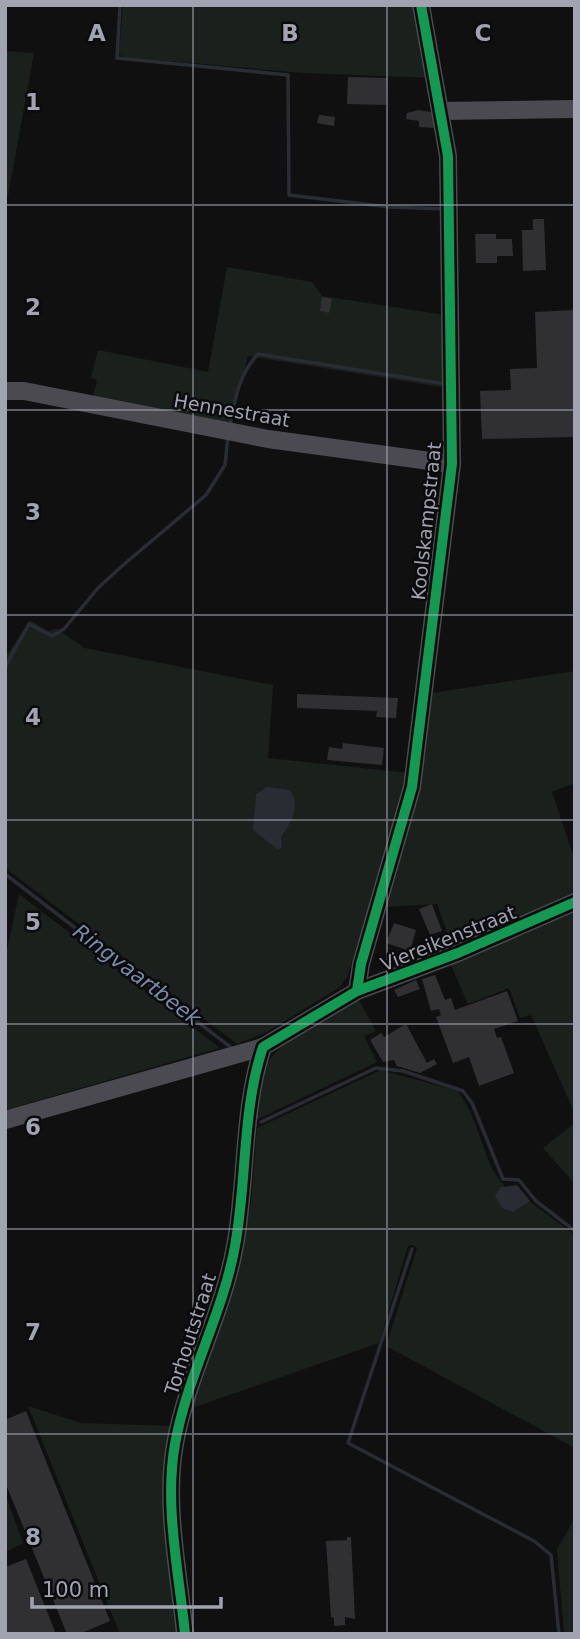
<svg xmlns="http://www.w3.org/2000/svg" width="580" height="1639" font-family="'DejaVu Sans',sans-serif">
<rect width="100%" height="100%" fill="#101010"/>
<!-- green -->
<g fill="#1a201c">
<polygon points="123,5 415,5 430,78 303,73 123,57 119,54"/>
<polygon points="5,51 34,53 8,196 5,195"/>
<polygon points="227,267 312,282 322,296 445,315 448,388 248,356 230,425 93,397 97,380 91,378 98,350 208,372"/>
<polygon points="30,620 48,631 57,629 85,648 273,685 268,758 409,773 384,867 347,977 340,987 267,1032 237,1044 5,868 5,658"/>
<polygon points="575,671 575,783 552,792 575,861 575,895 453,948 437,904 385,907 432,693"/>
<polygon points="19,894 220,1048 5,1110 5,959"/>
<polygon points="575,911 575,1114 531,1015 520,1018 509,988 468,1004 451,965"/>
<path d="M359,1000L376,1031L364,1036L377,1062L256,1120C258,1106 257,1089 261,1076C275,1037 327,1018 359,1000Z"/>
<path d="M381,1070L457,1091C481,1119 481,1161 504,1185L501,1192L529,1201L575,1235V1448L386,1346L417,1248L413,1245L408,1246L379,1343L192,1408L241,1252L251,1202L257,1128Z"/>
<polygon points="575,1123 575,1184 543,1148"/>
<polygon points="28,1406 81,1423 172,1426 177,1634 120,1634"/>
<polygon points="5,1493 23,1543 5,1552"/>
<polygon points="575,1518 575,1634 564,1634 557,1549"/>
</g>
<!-- water -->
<g fill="#292c33">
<path d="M267,787L290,790C301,806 291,824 281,837L282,847L278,850L253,830L256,794Z"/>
<polygon points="517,1185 530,1201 513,1212 502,1208 495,1196 501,1187"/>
</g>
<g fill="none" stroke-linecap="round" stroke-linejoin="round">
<!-- stream -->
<g stroke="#292c33" stroke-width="3.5">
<polyline points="120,5 117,58 288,75 289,195 389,207 444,209"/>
<path d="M230,425C235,399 239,374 258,354L446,384"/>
<polyline points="5,667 29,624 52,636 64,629 98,588 122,566 206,495 225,465 228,436"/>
<polyline points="5,874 233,1049"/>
<polyline points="261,1122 376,1068 403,1071 463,1091 472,1103 503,1179 519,1180 536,1201 575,1231"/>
<polyline points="412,1249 348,1443 534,1541 551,1555 559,1634"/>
</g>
</g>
<!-- building -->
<g fill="#303033">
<polygon points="348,77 387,78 386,105 347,104"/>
<polygon points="419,110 436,113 435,128 419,127 419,121 406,119 407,113"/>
<polygon points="319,115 335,117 334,126 317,123"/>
<polygon points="533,219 544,219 546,270 523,271 522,230 533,230"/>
<polygon points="475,234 496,234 496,239 512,239 513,256 497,256 497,263 476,263"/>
<polygon points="322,297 332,299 329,313 320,311"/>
<polygon points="575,310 575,437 482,439 480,391 511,390 510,369 537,368 535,312"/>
<polygon points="297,694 398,698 396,718 376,717 377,711 297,708"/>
<polygon points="343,743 384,748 382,765 327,760 329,747 342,749"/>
<polygon points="432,904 442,931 430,935 419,909"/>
<polygon points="394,923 416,930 410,951 386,943"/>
<polygon points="435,975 445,1000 451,998 455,1010 507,991 518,1021 494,1029 497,1038 501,1037 514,1073 479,1086 469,1057 453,1063 436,1017 441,1015 439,1009 431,1011 422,979"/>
<polygon points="416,980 420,989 398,997 394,990"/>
<polygon points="406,1024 427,1063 434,1059 437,1064 420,1073 397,1066 394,1060 383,1062 370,1040 381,1033 384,1037"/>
<polygon points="26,1411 110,1621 79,1634 67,1634 5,1482 5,1420"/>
<polygon points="347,1537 351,1537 355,1619 345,1617 345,1625 334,1626 334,1618 331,1617 326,1541 347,1540"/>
<polygon points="26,1559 56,1634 5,1634 5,1567"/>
</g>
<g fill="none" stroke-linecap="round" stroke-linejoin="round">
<!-- minor -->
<g stroke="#4a4a50" stroke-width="18">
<polyline points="441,111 575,109"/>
<polyline points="5,391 24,391 268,439 452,464"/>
<polyline points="357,991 361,964 412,787 452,464 448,156 421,5"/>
<polyline points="5,1120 263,1047 357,991 458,953 575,902"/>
<path d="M185,1634C179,1572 164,1505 175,1444C187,1376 223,1314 235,1246C247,1181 242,1109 263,1047"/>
</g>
<!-- cycleway casing -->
<g stroke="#0b0a0c" stroke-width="15">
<g id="cycleway">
<polyline points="357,991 361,964 412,787 452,464 448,156 421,5"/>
<path d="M185,1634C179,1572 164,1505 175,1444C187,1376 223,1314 235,1246C247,1181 242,1109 263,1047L357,991L458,953L575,902"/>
</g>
</g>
<!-- cycleway -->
<use href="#cycleway" stroke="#139951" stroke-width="10"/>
</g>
<!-- grid -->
<path fill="none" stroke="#a1a3b1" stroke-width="2" stroke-opacity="0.55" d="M193,5V1634M387,5V1634M5,205H575M5,410H575M5,615H575M5,820H575M5,1024H575M5,1229H575M5,1434H575"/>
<g text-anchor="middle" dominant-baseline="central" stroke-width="5" stroke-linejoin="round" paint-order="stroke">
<!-- street labels -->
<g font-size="19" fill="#a1a3b1" stroke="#0b0a0c">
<text transform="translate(232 410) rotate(10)">Hennestraat</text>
<text transform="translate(426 521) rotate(-84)">Koolskampstraat</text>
<text transform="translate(448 938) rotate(-22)">Viereikenstraat</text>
<text transform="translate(190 1334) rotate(-72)">Torhoutstraat</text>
</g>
<!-- water labels -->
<g font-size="21" font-style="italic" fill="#7a8aaa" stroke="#0b0a0c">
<text transform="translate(137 975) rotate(37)">Ringvaartbeek</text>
</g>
</g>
<g font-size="23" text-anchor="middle" font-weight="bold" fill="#a1a3b1" stroke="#0b0a0c" stroke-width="5" stroke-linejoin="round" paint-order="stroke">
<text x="97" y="41">A</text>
<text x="290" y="41">B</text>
<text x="483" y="41">C</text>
<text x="33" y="110">1</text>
<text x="33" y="315">2</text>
<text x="33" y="520">3</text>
<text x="33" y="725">4</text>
<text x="33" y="930">5</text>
<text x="33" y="1135">6</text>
<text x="33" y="1340">7</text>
<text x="33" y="1545">8</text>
</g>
<!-- border -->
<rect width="580" height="1639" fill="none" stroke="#a1a3b1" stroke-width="14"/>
<!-- scale -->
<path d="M32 1597v10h189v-10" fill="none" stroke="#a1a3b1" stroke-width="3.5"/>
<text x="42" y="1597" font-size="21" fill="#a1a3b1" stroke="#0b0a0c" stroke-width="5" paint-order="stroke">100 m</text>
</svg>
